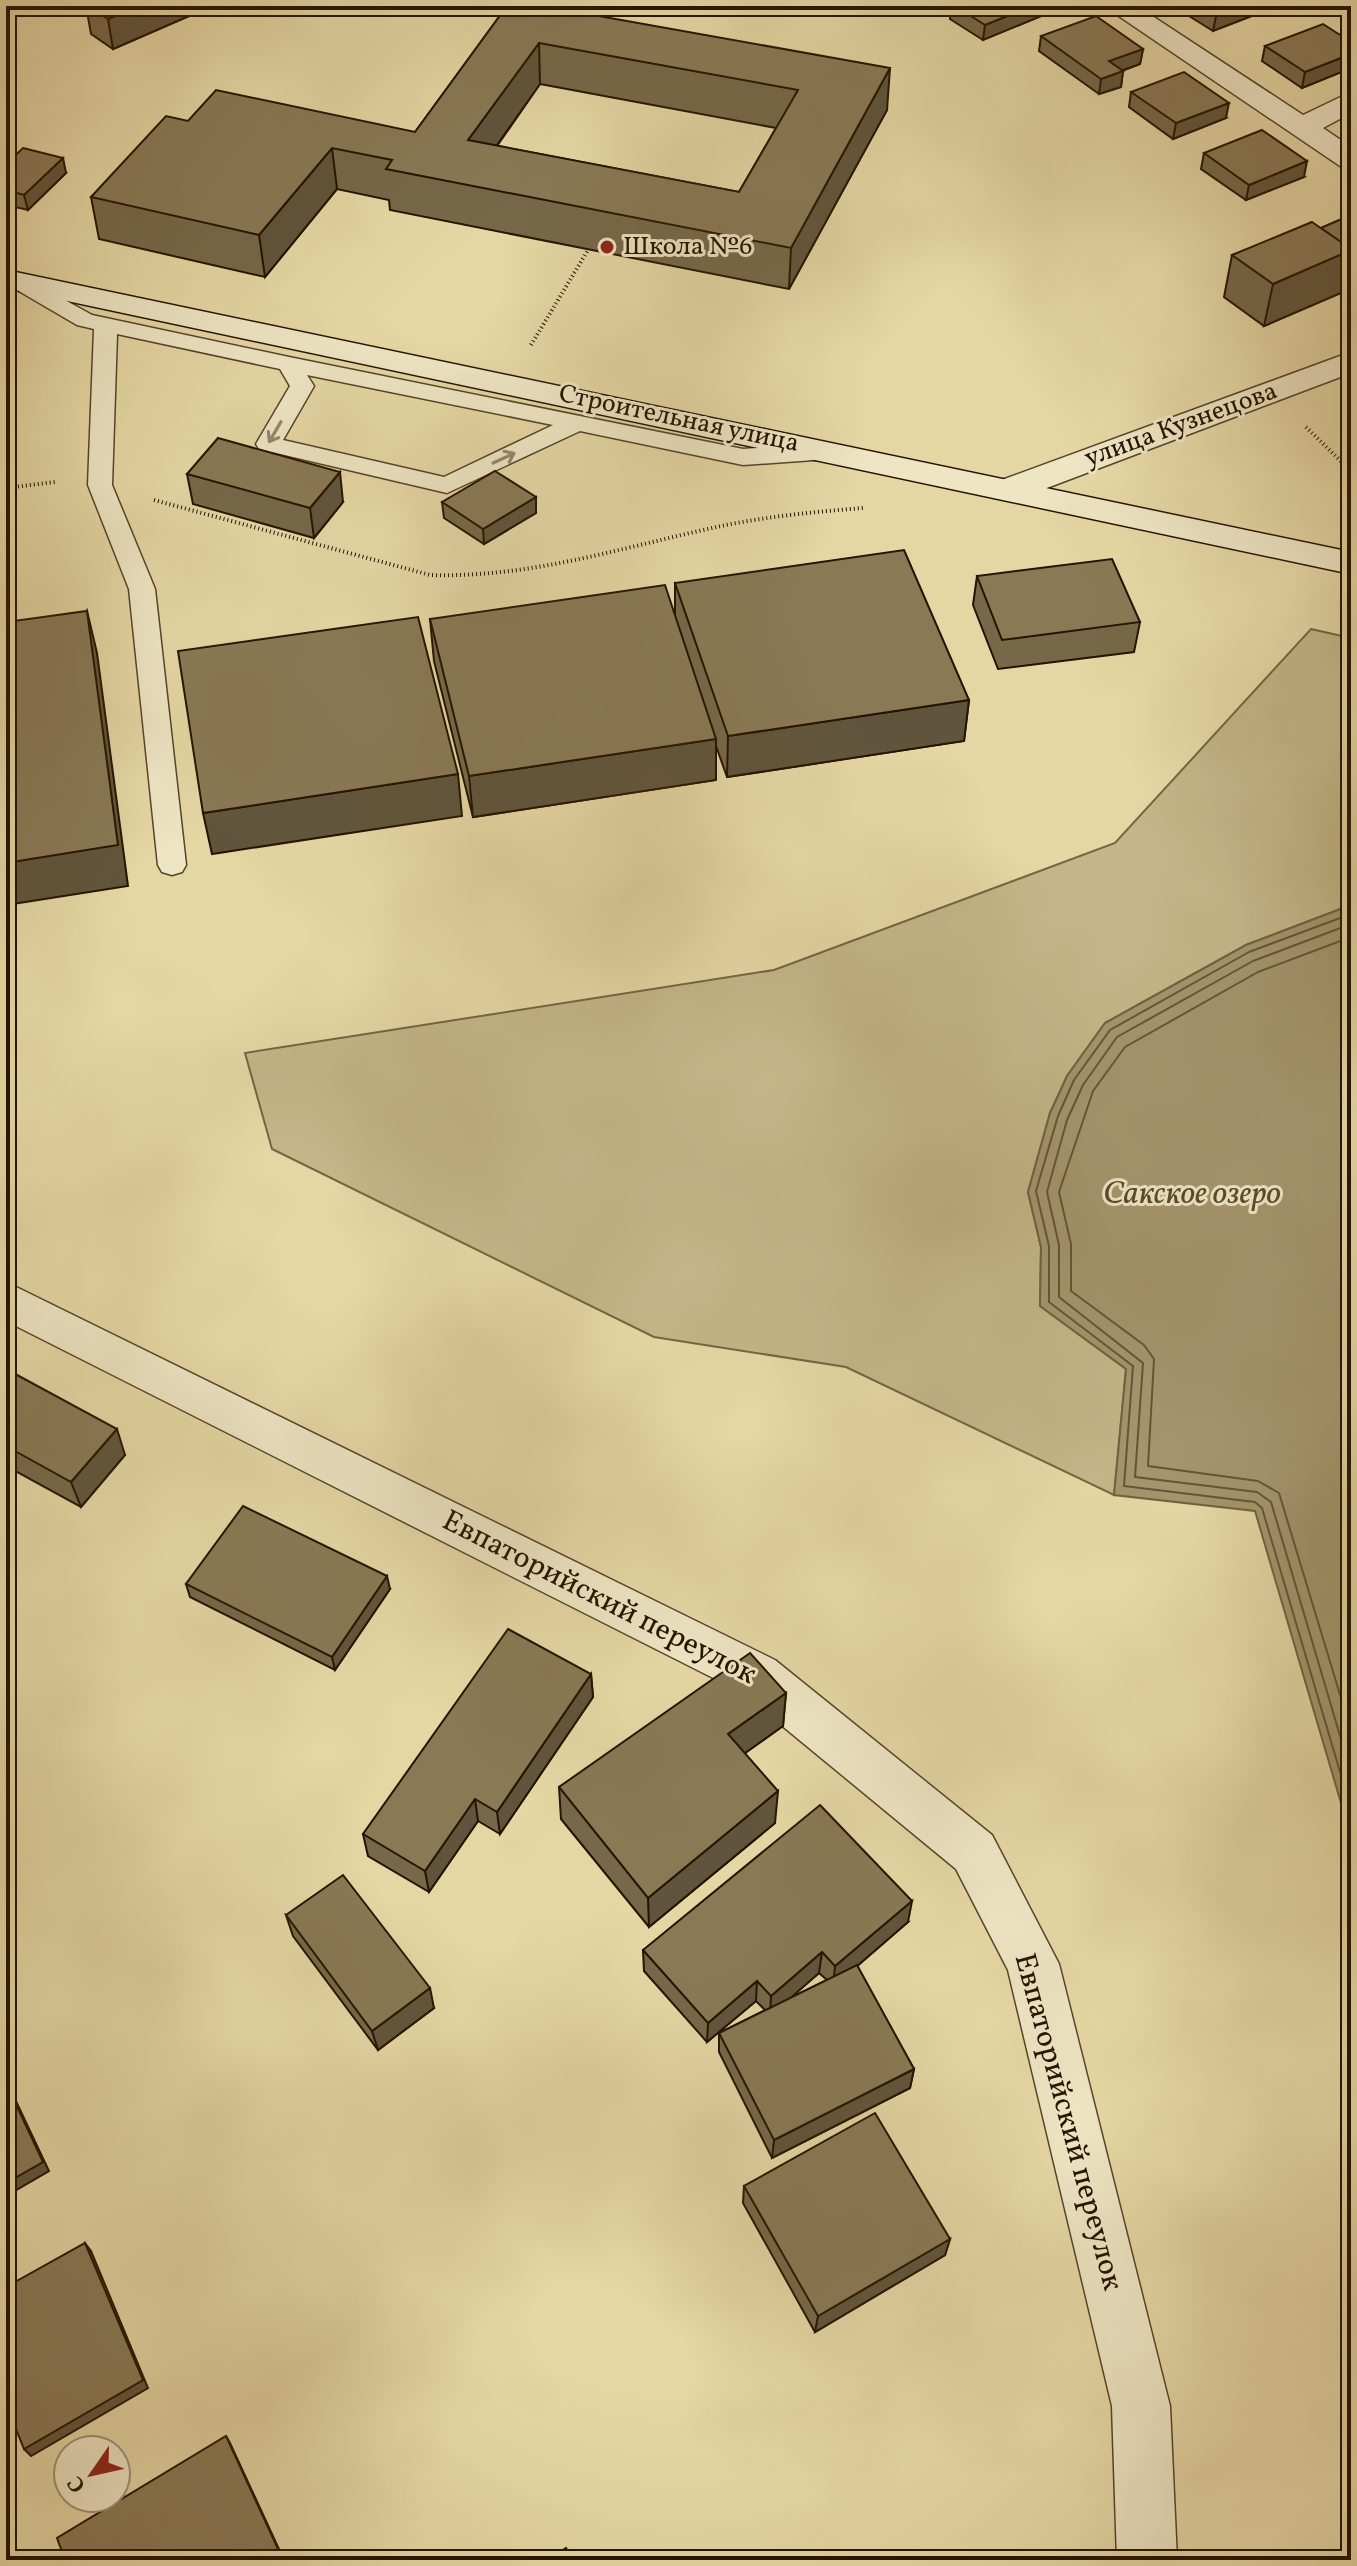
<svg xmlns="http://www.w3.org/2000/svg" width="1357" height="2566" font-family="Vollkorn,serif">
<rect width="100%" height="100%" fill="#e5d7a4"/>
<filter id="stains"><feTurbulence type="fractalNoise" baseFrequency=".0025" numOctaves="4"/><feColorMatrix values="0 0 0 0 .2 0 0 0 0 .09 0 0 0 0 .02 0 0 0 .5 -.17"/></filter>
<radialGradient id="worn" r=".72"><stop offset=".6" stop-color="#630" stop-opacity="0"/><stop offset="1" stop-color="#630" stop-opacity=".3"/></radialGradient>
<!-- green -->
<polygon fill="#c4b688" stroke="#746544" stroke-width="2" points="1311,629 1351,638 1351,905 1246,945 1105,1023 1067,1076 1050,1113 1028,1192 1041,1247 1040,1306 1126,1369 1114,1495 846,1367 654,1337 272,1149 245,1053 774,970 1115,843"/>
<!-- water -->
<polygon fill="#a4956c" stroke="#716141" stroke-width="2" points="1351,905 1351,1837 1255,1511 1114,1495 1126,1369 1040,1306 1041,1247 1028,1192 1050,1113 1067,1076 1105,1023 1246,945"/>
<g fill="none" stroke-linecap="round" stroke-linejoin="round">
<!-- shore -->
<g stroke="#645436" stroke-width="2">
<polyline points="1351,914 1249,952 1110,1030 1074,1080 1058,1116 1036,1191 1049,1246 1049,1302 1133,1366 1124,1486 1255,1502 1262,1508 1351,1809"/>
<polyline points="1351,924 1253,961 1117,1037 1083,1085 1067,1120 1047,1192 1059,1245 1059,1297 1143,1363 1135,1477 1257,1492 1271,1502 1351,1773"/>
<polyline points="1351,937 1258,972 1125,1047 1093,1091 1059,1192 1071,1244 1071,1291 1144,1345 1154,1359 1148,1466 1258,1481 1279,1493 1351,1731"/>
</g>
<!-- lane casing -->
<g stroke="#554529" stroke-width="3">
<path id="lane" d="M20,275L92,315L289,357L743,449L828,443L840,451L828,459L743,465L580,431L447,493L259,449L256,444L290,386L280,369L117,334L112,485L155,589L186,865L182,872L172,875L162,872L158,865L129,589L88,485L94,329L77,325L12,287L9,282L12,277ZM307,375L553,425L444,477L283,440L314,386Z"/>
</g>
<!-- street casing -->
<g stroke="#554529" stroke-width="3">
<g id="street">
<polygon points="1104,6 1137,6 1303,115 1351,92 1351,113 1323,128 1351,147 1351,169 1340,166"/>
<polygon points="1351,352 1351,373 1023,497 1011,500 999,497 994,489 999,481"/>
<polygon points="6,1282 775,1660 992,1835 1059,1964 1170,2406 1177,2560 1117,2560 1112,2406 1008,1970 956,1869 741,1692 6,1321"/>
</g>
</g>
<!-- secondary casing -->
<g stroke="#251400" stroke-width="3">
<polygon id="secondary" points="6,270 1351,552 1351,574 6,288"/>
</g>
<!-- path -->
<g stroke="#251400" stroke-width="4" stroke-dasharray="1 3" stroke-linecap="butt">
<polyline points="531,345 588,250"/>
<polyline points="1306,427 1351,471"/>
<polyline points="6,488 55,482"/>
<path d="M154,500L430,575C528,578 617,549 712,528C761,517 812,512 863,508"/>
</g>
<!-- lane -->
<use href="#lane" fill="#eee5c4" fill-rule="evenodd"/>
<!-- street -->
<use href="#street" fill="#eee5c4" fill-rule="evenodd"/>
<!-- secondary -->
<use href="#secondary" fill="#eee5c4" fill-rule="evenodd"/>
</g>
<!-- wall -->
<g fill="#766849" stroke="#251400" stroke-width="2" fill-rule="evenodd">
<polygon points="86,6 212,6 113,49 91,34"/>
<path d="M507,6L887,110L789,289L390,210L389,200L337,189L265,277L99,239L91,197L188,121L415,132ZM540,84L776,128L739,192L497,146Z"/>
<polygon points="951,6 1065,6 983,40 950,19"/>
<polygon points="1173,6 1263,6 1262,12 1213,31"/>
<polygon points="1041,36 1143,49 1140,64 1122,71 1123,71 1121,87 1099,94 1039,51"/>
<polygon points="1351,42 1351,68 1302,88 1262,61 1265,46"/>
<polygon points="1131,92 1226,118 1173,139 1129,107"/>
<polygon points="1204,153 1304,177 1246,200 1201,169"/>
<polygon points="6,164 66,173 28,210 6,205"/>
<polygon points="1351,215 1351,273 1348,271 1343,292 1264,326 1224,297 1232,255 1321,228"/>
<polygon points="187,474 343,502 314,538 193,504"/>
<polygon points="536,497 536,513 484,544 444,518 442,502"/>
<polygon points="977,576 1140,622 1134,652 998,669 973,605"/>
<polygon points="675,583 969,700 964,741 727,777 716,746 716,780 473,817 434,661 430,619 675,616"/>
<polygon points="6,1369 125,1455 81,1507 6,1466"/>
<polygon points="186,1584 390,1589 335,1670 190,1597"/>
<polygon points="591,1674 593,1697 500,1834 478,1821 429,1892 368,1856 363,1834"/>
<polygon points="786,1693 783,1726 745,1753 775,1823 649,1927 561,1819 559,1787"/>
<polygon points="286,1915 434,2008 378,2050 293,1936"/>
<path d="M908,1922L857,1966L914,2069L910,2088L772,2158L719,2052V2033L765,2010L756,2001L707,2042L644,1971L643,1950ZM819,1973L827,1980L790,1998Z"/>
<polygon points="744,2186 950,2239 945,2255 815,2332 743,2203"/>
</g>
<!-- shaded-wall -->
<g fill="#60553c" stroke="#251400" stroke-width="2">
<polygon points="140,6 212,6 113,49 108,19"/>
<polygon points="1032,6 1065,6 983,40 985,25"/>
<polygon points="1241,6 1263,6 1262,12 1213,31 1216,16"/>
<polygon points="539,43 540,84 471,182 468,140"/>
<polygon points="1143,49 1140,64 1106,76 1109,61"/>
<polygon points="1351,54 1351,68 1302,88 1305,72"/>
<polygon points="890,68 887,110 789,289 791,248"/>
<polygon points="1123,71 1121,87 1099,94 1101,79"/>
<polygon points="1229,103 1226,118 1173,139 1176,123"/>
<polygon points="332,148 337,189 265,277 259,235"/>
<polygon points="63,158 66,173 28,210 24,195"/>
<polygon points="1307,161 1304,177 1246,200 1249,185"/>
<polygon points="1351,250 1351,256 1343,292 1264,326 1273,284"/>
<polygon points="340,472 343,502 314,538 310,508"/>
<polygon points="536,497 536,513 484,544 483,529"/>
<polygon points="87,611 97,653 128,886 6,905 6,863"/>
<polygon points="969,700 964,741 727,777 728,736"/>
<polygon points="716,739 716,780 473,817 469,776"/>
<polygon points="458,774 462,816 212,854 203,813"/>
<polygon points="117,1429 125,1455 81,1507 71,1482"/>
<polygon points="387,1576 390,1589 335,1670 332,1657"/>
<polygon points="591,1674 593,1697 500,1834 497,1812"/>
<polygon points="786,1693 783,1726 727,1766 728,1734"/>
<polygon points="778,1791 775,1823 649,1927 648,1898"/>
<polygon points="475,1799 478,1821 429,1892 425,1871"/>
<polygon points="912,1901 908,1922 833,1987 835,1966"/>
<polygon points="822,1952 819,1973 770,2016 771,1996"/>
<polygon points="757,1981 756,2001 707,2042 708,2023"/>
<polygon points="430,1988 434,2008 378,2050 372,2031"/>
<polygon points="914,2069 910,2088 772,2158 774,2140"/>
<polygon points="6,2080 49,2171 6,2196"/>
<polygon points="950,2239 945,2255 815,2332 818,2316"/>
<polygon points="85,2243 91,2251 148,2388 31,2456 24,2449"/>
<polygon points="226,2436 230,2443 284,2560 283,2560"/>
</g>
<!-- building -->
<g fill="#897955" stroke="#251400" stroke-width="2" fill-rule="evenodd">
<polygon points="88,6 140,6 108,19"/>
<path d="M507,6H543L890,68L791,248L386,169L392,160L332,148L259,235L91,197L166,116L188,121L216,90L415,132ZM539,43L798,90L739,192L468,140Z"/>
<polygon points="955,6 1032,6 985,25"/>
<polygon points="1200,6 1241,6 1216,16"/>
<polygon points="1096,16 1143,49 1109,61 1123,71 1101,79 1041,36"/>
<polygon points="1323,24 1351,42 1351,54 1305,72 1265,46"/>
<polygon points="1184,72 1229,103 1176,123 1131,92"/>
<polygon points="1262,130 1307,161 1249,185 1204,153"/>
<polygon points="23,148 63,158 24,195 6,190 6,164"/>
<polygon points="1351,215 1351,249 1321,228"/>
<polygon points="1312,222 1351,249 1351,250 1273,284 1232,255"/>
<polygon points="218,438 340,472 310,508 187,474"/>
<polygon points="495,471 536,497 483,529 442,502"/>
<polygon points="904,550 969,700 728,736 675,583"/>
<polygon points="1112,559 1140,622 1002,640 977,576"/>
<polygon points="665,585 716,739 469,776 430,619"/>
<polygon points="87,611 118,845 6,863 6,622"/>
<polygon points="418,617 458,774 203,813 178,651"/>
<polygon points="6,1369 117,1429 71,1482 6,1446"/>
<polygon points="243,1506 387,1576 332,1657 186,1584"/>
<polygon points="508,1629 591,1674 497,1812 475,1799 425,1871 363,1834"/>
<polygon points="750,1653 786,1693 728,1734 778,1791 648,1898 559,1787"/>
<polygon points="820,1805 912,1901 835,1966 822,1952 771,1996 757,1981 708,2023 643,1950"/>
<polygon points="343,1875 430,1988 372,2031 286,1915"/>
<polygon points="857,1965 914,2069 774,2140 719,2033"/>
<polygon points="6,2083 43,2162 6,2183"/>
<polygon points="875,2113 950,2239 818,2316 744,2186"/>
<polygon points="85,2243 143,2380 24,2449 6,2404 6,2287"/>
<polygon points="226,2436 283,2560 65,2560 57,2538"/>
<polygon points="566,2548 573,2560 549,2560"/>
</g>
<!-- one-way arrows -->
<defs><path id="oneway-shaft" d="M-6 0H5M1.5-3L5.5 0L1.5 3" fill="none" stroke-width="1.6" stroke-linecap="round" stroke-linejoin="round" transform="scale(2)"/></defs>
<g stroke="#94876c">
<use href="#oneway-shaft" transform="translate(275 432) rotate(120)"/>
<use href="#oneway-shaft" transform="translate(504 458) rotate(-25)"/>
</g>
<!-- markers -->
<circle fill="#8f2418" stroke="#eee5c4" stroke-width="3" cx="607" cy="247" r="8"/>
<g text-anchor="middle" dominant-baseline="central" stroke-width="6" stroke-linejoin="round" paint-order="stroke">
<!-- far-poi labels -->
<g font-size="26" fill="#251400" stroke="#eee5c4" text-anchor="start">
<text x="623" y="247">Школа №6</text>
</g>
<!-- far-street labels -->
<g font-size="26" fill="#251400" stroke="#eee5c4">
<text transform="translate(679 419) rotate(12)">Строительная улица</text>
<text transform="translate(1181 425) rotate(-20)">улица Кузнецова</text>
</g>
<!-- street labels -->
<g font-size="30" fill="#251400" stroke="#eee5c4">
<text transform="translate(599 1598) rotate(27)">Евпаторийский переулок</text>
<text transform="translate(1068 2122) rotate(75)">Евпаторийский переулок</text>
</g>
<!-- water labels -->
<g font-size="32" font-style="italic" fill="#58482b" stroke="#eee5c4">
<text x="1192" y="1195">Сакское озеро</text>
</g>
</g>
<!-- margin -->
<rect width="1357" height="2566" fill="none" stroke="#e5d7a4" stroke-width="32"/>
<rect x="8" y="8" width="1341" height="2550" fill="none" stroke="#251400" stroke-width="4"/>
<rect x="16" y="16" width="1325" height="2534" fill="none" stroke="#251400" stroke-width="2"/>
<!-- north arrow -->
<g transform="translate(92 2474) rotate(236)"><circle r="38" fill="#eee5c4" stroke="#9e9176" stroke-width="2"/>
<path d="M0-6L14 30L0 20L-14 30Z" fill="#8f2418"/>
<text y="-12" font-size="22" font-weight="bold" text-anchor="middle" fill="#251400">С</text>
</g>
<rect width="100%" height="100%" filter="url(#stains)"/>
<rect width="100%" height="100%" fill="url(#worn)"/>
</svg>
